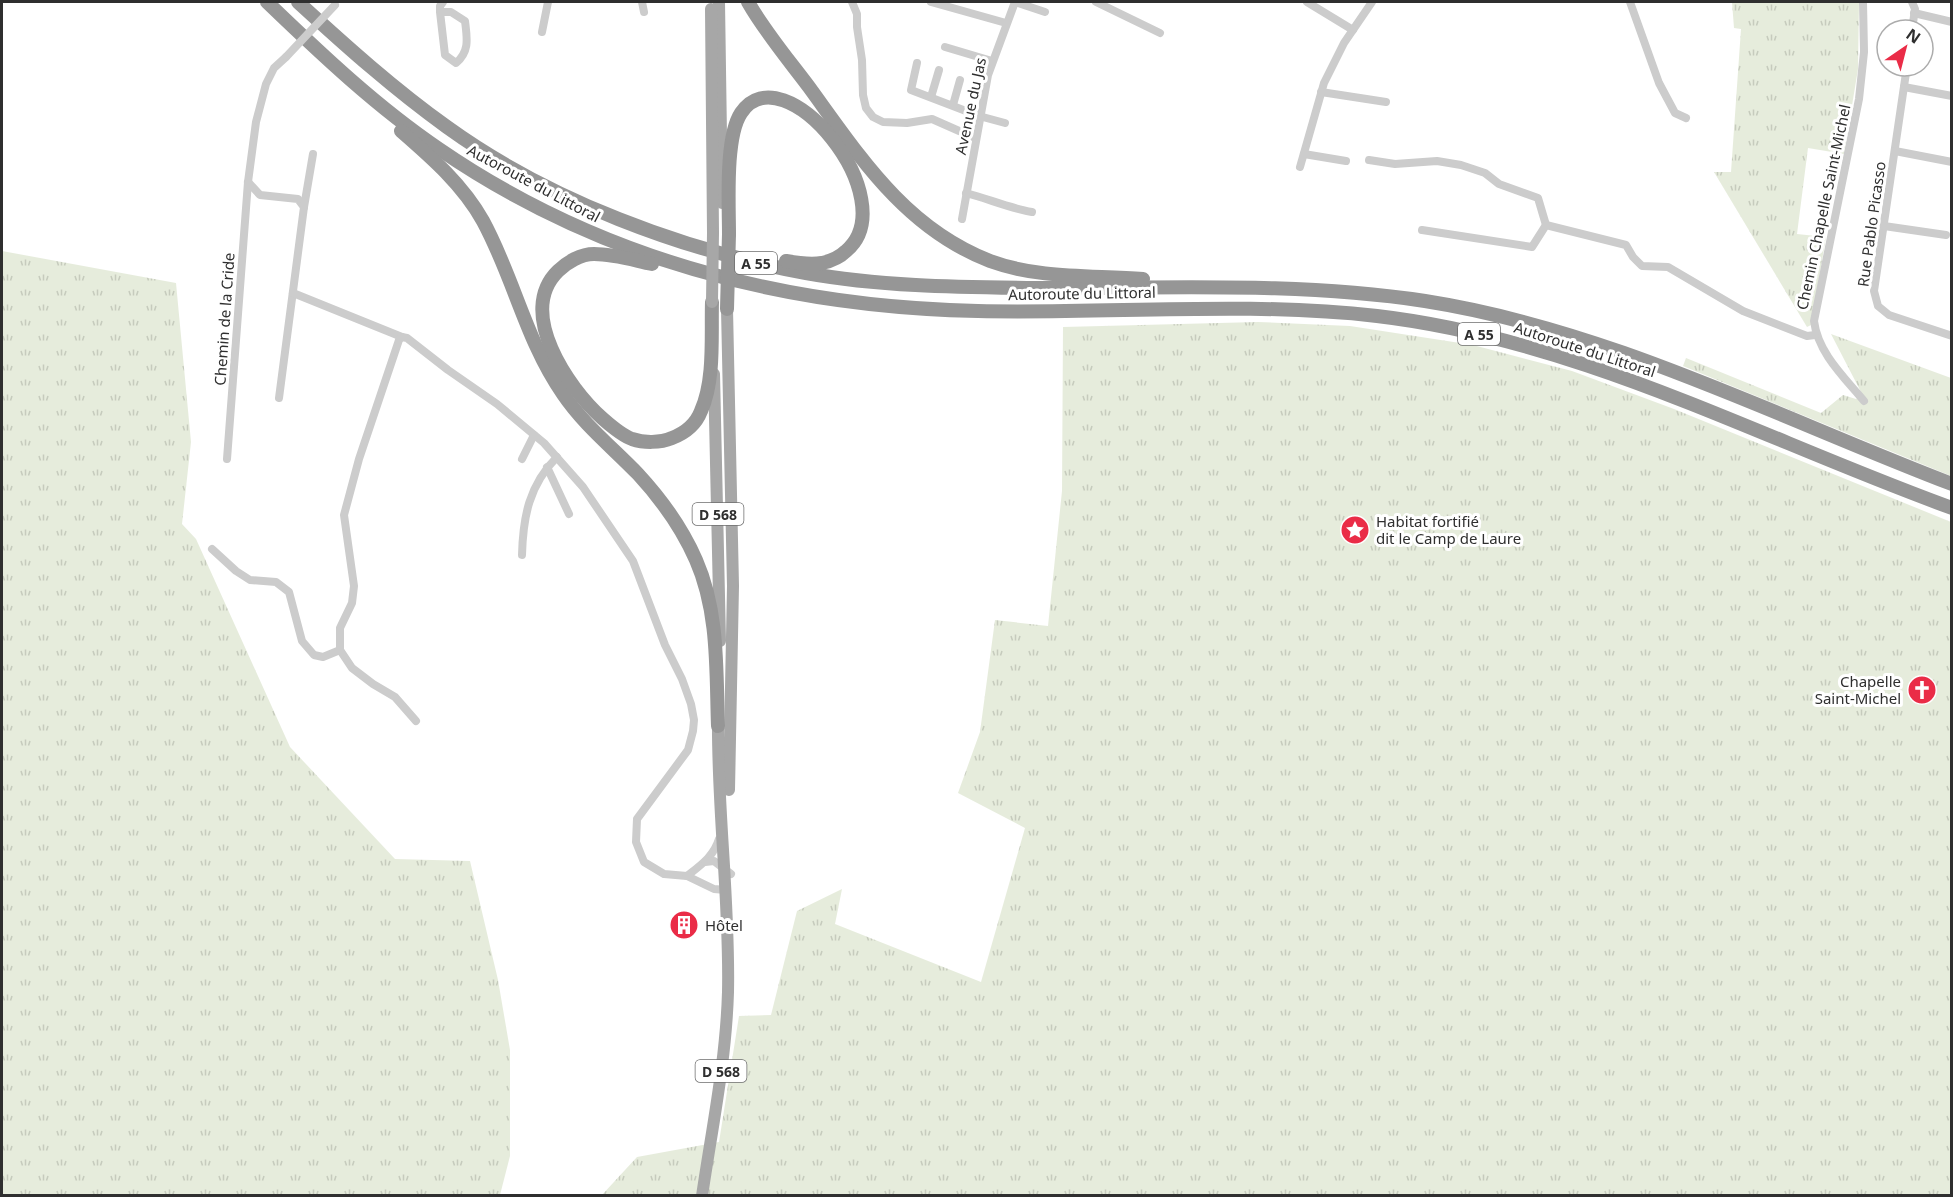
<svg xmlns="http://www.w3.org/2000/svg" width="1953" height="1197" font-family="'Noto Sans',sans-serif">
<defs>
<pattern id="grass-tufts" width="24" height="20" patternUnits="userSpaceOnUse" patternTransform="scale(1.5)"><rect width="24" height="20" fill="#e6ecdc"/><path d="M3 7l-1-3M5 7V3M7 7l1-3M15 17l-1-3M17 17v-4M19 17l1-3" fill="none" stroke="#c6cbbd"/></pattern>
</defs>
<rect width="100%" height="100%" fill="#fff"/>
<!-- grass -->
<g fill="url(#grass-tufts)">
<polygon points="1732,2 1859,2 1858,69 1844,154 1808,148 1797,234 1826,237 1811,325 1807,327 1714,172 1731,172 1741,29 1734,28"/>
<polygon points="2,251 176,283 191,442 182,524 196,539 290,747 395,859 470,861 498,980 510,1050 510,1156 500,1195 2,1195"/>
<polygon points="1258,322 1350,326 1473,345 1572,371 1674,409 1951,522 1951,1195 601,1196 637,1157 719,1142 739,1016 771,1015 797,911 842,889 835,924 981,982 1025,828 958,793 980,732 995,620 1048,626 1062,491 1063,327"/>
<polygon points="1831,334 1951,378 1951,476 1683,366 1686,358 1821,413 1843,395 1856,399 1862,394"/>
</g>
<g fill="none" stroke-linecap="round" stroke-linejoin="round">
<!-- street -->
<g stroke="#ccc" stroke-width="8">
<polyline points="642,2 644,12"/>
<polyline points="852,2 857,14 857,27 862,60 863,95 866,108 873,117 883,122 907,123 932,119 975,138"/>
<polyline points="931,2 1006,23"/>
<polyline points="1015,2 1045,12"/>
<polyline points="1096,2 1160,33"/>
<polyline points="1307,2 1353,30"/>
<polyline points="1630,2 1659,83 1675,113 1686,118"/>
<path d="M1863,2L1864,52L1859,99L1814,321C1818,353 1844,377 1864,401"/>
<path d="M440,12H451L465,21C467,38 470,51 456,63L445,55L440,12V6L443,2"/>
<polyline points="1914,13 1952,22"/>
<polyline points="1912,30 1915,9 1912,2"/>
<polyline points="542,32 548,2"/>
<polyline points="945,47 992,61"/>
<polyline points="917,63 911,90 979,116 1005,123"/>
<polyline points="1907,66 1874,291 1878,306 1889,315 1952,336"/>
<polyline points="1904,87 1952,96"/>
<polyline points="1321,92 1386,102"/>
<polyline points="931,97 939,70"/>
<polyline points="953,105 960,80"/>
<polyline points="1895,151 1952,162"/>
<polyline points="1304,154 1346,161"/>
<polyline points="1369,160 1395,164 1437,161 1461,165 1485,173 1499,184 1538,198 1546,225"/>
<polyline points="1300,167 1324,83 1344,43 1372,2"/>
<polyline points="248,182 260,195 298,199 304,207 279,398"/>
<path d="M966,193C989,199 1009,208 1032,212"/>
<polyline points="304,207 313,154"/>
<polyline points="962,219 988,75 1015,2"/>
<polyline points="1884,226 1946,235"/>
<polyline points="1422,230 1532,247 1546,225 1626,245 1633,257 1642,266 1668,267 1743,311 1807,336 1815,335"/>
<polyline points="293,293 402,337"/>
<polyline points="227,459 248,182 256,122 266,84 274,68 286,57"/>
<polyline points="522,459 534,435"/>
<polyline points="547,467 569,514"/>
<polyline points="212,549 236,571 250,580 276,582 289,592 302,641 314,655 323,657 340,650"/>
<path d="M522,555C523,517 529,485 557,457"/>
<polyline points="416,721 395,697 373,684 352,668 340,650 340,628 352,603 354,586 344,515 359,459 399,340 402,337 407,338 448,370 497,404 544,443 583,487 633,561 665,645 682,679 691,704 694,720 693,731 688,750 637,819 636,842 644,862 664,874 687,876"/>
<path d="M719,839C714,856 701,865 687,876L714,889L726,890"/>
<polyline points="705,862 714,861 731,874"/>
</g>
<!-- primary -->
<g stroke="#a7a7a7" stroke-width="12">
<polyline points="719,2 722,203"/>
<polyline points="711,9 713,233"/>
<polyline points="727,309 733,586 729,790"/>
<polyline points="714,374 720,641"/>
<path d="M702,1196C712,1128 726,1061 728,992C730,901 717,810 718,719"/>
</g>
<!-- highway -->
<g stroke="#969696" stroke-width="14">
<path d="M267,2C321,54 377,107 439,149C601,260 784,307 978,311C1111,314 1245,301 1377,316C1581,340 1761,439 1952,508"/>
<path d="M298,2C346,46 394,89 447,127C548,200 684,251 806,273C878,286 953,287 1027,288C1160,289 1293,281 1425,301C1610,330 1779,418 1952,484"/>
<path d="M748,2C765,32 788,59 809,87C860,157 905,228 990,261C1039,279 1092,275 1143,279"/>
<path d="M401,131C432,158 463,185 483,221C514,278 526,341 563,394C584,425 613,448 638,474C662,500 682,528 696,560C719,612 716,671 718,726"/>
<path d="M729,234C729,204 725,137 741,113C783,49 907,200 846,251C840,257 831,261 822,263C811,265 797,263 786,261"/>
<path d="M652,264C633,260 614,254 594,254C581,254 567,262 558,271C516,312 568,388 602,418C610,425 621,435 632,439C644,443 660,443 672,438C685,433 696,424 701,411C715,380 711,336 712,302"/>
</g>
<!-- street-bridge -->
<polyline stroke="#ccc" stroke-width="8" points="286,57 335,5"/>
<!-- primary-bridge -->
<polyline stroke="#a7a7a7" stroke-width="12" points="712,302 713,233"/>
<!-- highway-bridge -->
<polyline stroke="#969696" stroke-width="14" points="727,309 729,234"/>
</g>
<!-- icons -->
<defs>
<g id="sight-disc" transform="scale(1.5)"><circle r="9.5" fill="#ea2c47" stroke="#fff"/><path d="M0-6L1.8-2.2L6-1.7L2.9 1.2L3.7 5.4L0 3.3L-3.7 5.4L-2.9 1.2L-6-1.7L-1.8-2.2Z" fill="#fff"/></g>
<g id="church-disc" transform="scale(1.5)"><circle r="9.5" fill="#ea2c47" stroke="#fff"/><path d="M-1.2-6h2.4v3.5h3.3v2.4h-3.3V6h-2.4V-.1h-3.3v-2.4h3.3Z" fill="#fff"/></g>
<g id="building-disc" transform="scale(1.5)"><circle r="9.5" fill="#ea2c47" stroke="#fff"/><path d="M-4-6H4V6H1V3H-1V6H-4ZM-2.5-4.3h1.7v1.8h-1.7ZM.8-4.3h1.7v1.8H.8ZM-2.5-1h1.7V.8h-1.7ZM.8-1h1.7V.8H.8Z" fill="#fff"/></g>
</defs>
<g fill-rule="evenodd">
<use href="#sight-disc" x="1355" y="530"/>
<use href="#church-disc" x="1922" y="690"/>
<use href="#building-disc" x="684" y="925"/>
</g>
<g text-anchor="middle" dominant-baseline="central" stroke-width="6" stroke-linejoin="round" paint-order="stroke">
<!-- shield labels -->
<g fill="#fff" stroke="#6d6d6d" stroke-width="1.5">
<rect x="735" y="252" width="42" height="22" rx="4.5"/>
<rect x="1458" y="323" width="42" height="22" rx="4.5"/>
<rect x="692.5" y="503" width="51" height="22" rx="4.5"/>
<rect x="695.5" y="1060" width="51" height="22" rx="4.5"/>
</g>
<g font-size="14" font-weight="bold" fill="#2f2f2f">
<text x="756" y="263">A 55</text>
<text x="1479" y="334">A 55</text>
<text x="718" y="514">D 568</text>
<text x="721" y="1071">D 568</text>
</g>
<!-- street labels -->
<g font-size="15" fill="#2f2f2f" stroke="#fff">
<text transform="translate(970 106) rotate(-78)">Avenue du Jas</text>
<text transform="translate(534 183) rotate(28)">Autoroute du Littoral</text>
<text transform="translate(1823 207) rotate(-78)">Chemin Chapelle Saint-Michel</text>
<text transform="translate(1871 224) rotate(-82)">Rue Pablo Picasso</text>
<text transform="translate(1082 293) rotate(-1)">Autoroute du Littoral</text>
<text transform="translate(224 319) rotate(-86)">Chemin de la Cride</text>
<text transform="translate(1585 349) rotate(18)">Autoroute du Littoral</text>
</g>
<!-- poi labels -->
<g font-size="15" fill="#2f2f2f" stroke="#fff" text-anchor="start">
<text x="1376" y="521">Habitat fortifié<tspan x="1376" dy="17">dit le Camp de Laure</tspan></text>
<text x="1901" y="681" text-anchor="end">Chapelle<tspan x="1901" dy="17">Saint-Michel</tspan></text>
<text x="705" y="925">Hôtel</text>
</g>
</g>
<!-- border -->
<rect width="1953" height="1197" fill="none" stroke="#2f2f2f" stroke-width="6"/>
<!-- north arrow -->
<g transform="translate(1905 48) rotate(35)"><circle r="28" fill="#ffffff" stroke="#acacac" stroke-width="1.5"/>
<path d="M0-4.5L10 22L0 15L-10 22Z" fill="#ea2c47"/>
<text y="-9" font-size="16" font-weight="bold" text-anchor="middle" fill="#2f2f2f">N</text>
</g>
</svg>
